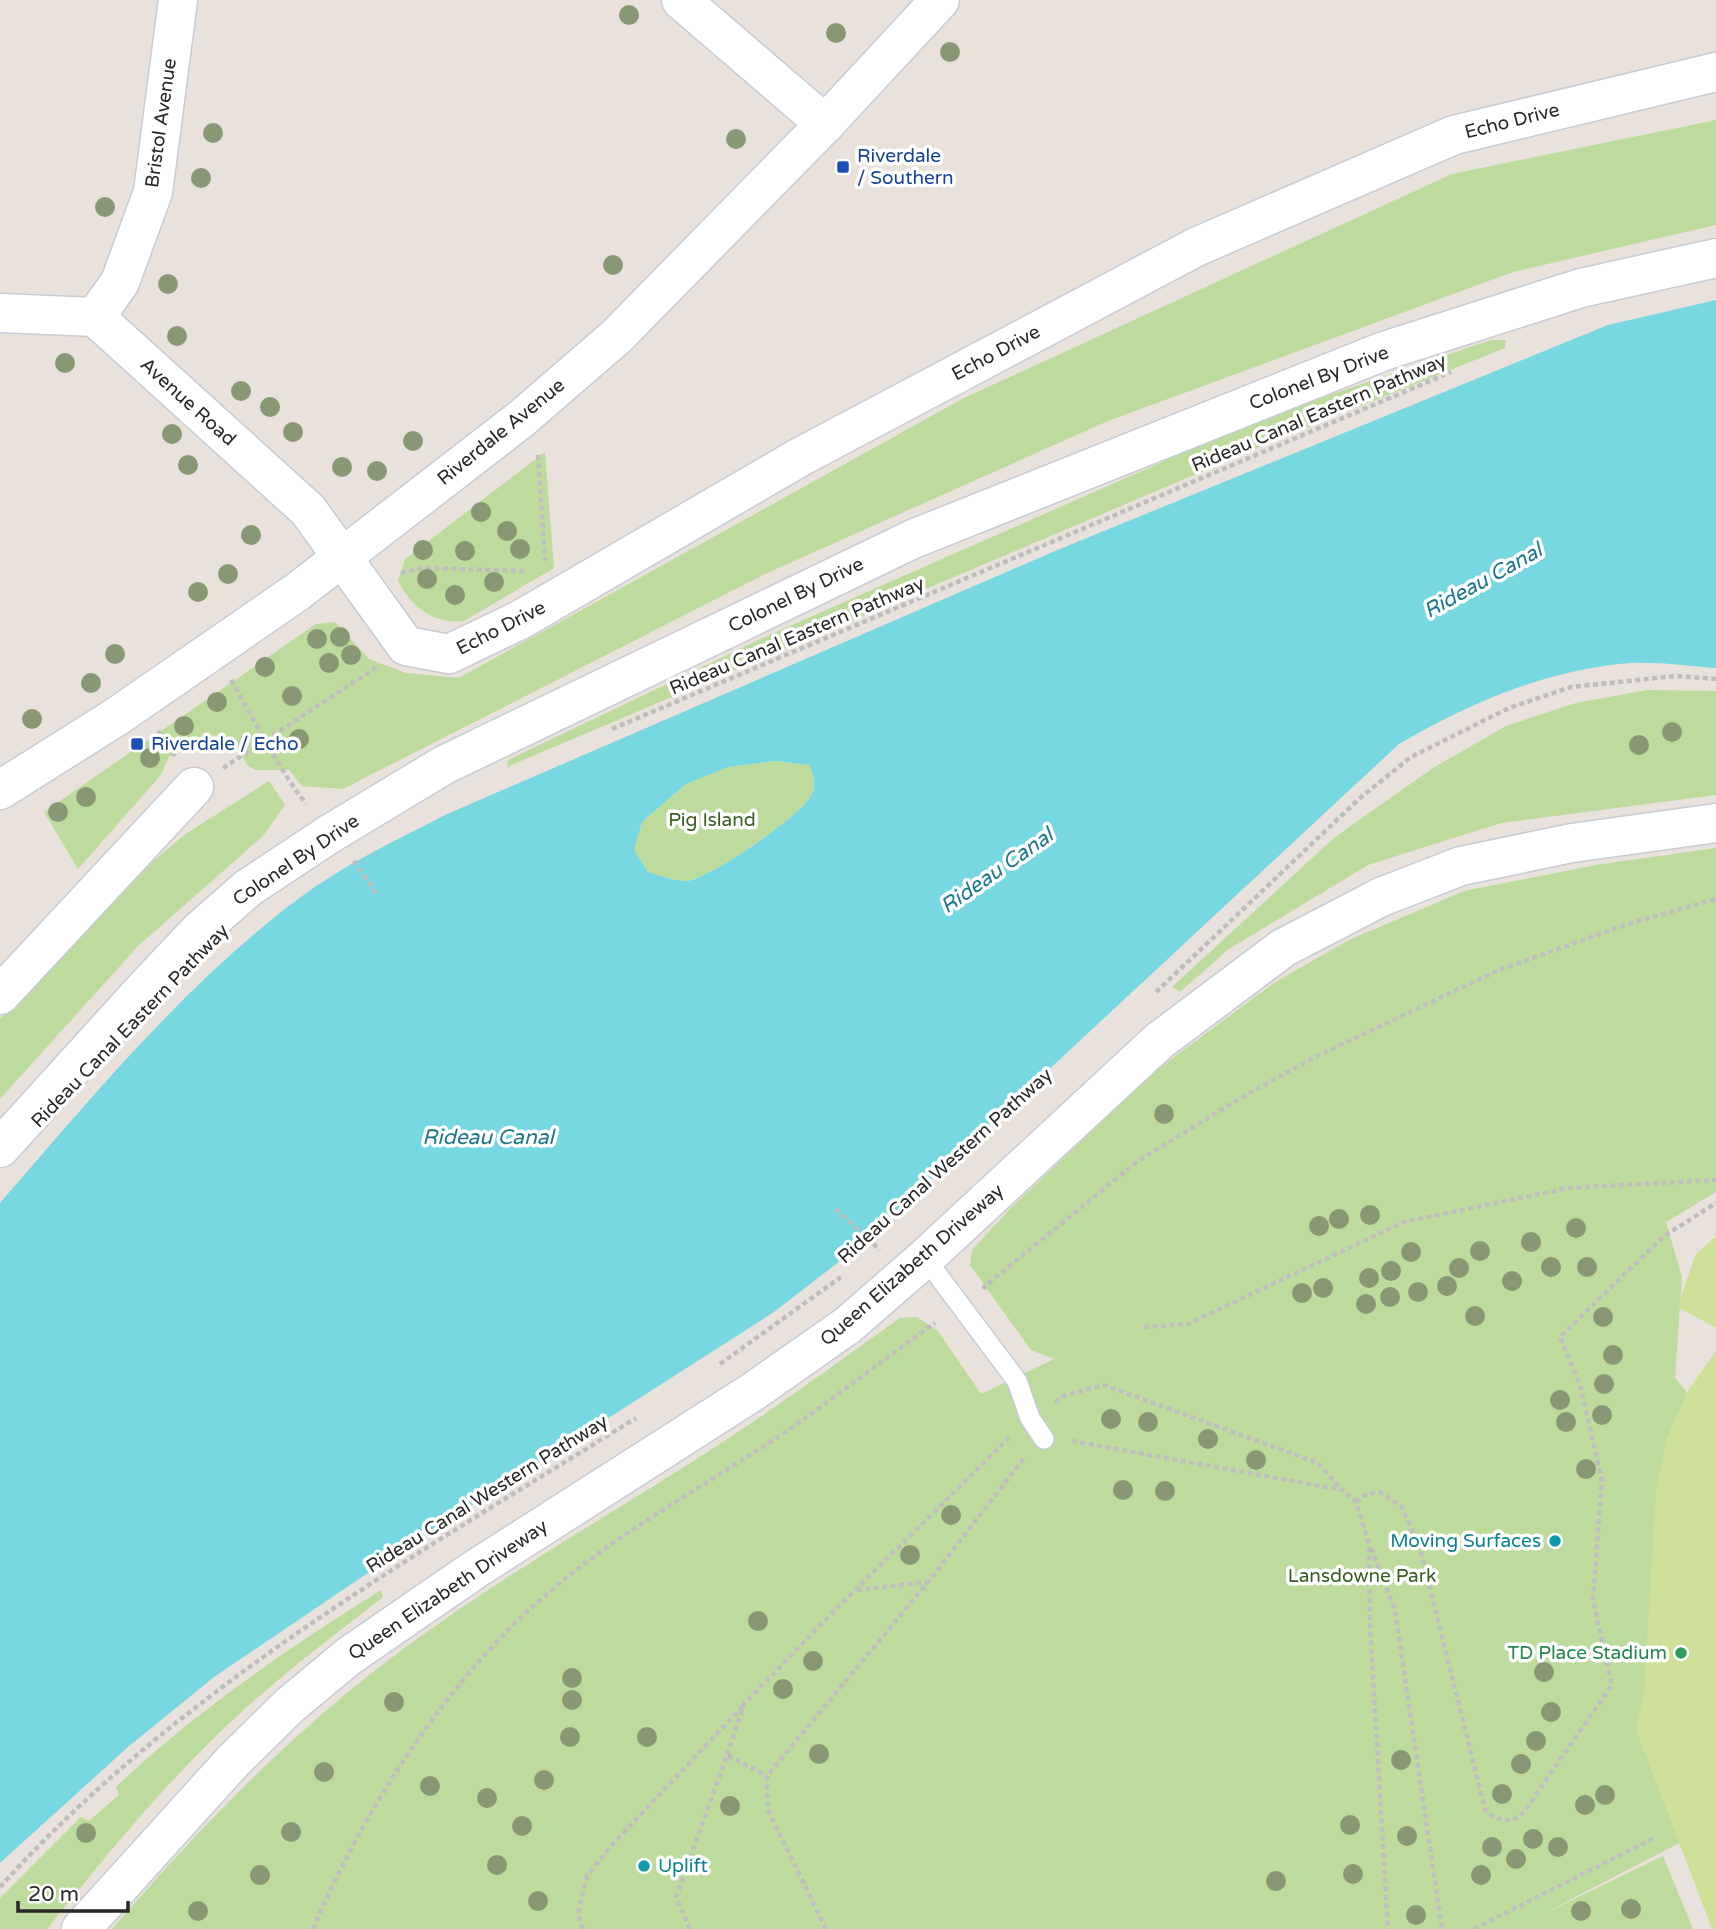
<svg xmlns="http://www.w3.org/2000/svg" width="1716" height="1929" font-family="'Varela Round',sans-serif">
<rect width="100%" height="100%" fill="#e9e1db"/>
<!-- green -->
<g fill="#bddb9d">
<polygon points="1716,120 1716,225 1513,272 1108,421 765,574 343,789 302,786 289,770 255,770 247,765 237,746 223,736 206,735 187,743 169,757 160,776 78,869 44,812 316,624 335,622 369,659 406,673 459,678 964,398 1452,174"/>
<polygon points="1491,340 1506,340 1505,348 1281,438 507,767 508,760 765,637 1210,441 1327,396"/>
<path d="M545,452L554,568L464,621C435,625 409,606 398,580L405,559Z"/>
<polygon points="1647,690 1716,691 1716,795 1501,823 1368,865 1229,949 1180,992 1172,987 1335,837 1433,768 1506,726 1576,703"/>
<path d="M775,761L810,765C813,776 817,785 811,796C800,816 708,880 686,881C674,881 659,875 648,872L634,850L642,822L686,784L728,767Z"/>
<polygon points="269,781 285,805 263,836 139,945 0,1099 0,1019 120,890 184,835"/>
<path d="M1716,848V1192L1666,1222L1682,1277L1675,1378L1695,1402L1716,1824L1539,1916L1663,1856L1693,1929H112C200,1827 294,1730 402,1650C508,1571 625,1507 735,1434C791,1397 845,1357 900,1318L917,1317L938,1331L981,1394L1054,1359L1031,1350L970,1265L972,1250L1010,1209L1155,1071L1274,983L1349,940L1464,891L1596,865Z"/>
<path d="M381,1590L383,1597C337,1633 290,1668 247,1707C172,1774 109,1852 47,1929H0V1898L81,1817L89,1821L119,1795L116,1787C196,1711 287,1649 381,1590Z"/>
</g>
<!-- pitch -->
<g fill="#cfe199">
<polygon points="1716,1236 1716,1328 1678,1307 1695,1255"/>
<polygon points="1716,1351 1716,1929 1712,1929 1636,1729 1644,1694 1656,1492 1667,1438 1689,1389"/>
</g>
<!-- water -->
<path fill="#78d8e2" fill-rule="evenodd" d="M1716,300V668C1685,666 1650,660 1619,664C1539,673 1468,704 1399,744L858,1247L774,1312L399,1552L214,1677L128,1747L0,1863V1203C92,1097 185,984 298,899C343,865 395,841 445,815L1055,551L1608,325ZM775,761L810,765C813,776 817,785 811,796C799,817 708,880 686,881C674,881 659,875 648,872L634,850L642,822L686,784L728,767Z"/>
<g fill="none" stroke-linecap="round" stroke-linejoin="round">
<!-- lane casing -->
<g stroke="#c7ccd5" stroke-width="22">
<polyline id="lane" points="925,1258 1017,1381 1030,1418 1044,1439"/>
</g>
<!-- street casing -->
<g stroke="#c7ccd5" stroke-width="41">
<g id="street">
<polyline points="681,0 825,124"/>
<polyline points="0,313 95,317 308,510 406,646 449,654 520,620 800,457 1196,247 1454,135 1716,72"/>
<polyline points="95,317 120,282 153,192 178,0"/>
<polyline points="0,995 194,787"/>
</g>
</g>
<!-- secondary casing -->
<g stroke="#c7ccd5" stroke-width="41">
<g id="secondary">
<polyline points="0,790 116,717 297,592 521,419 617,336 825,124 940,0"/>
<polyline points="0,1148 147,986 199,931 248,888 328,835 444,765 913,539 1384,351 1581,288 1716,258"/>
<polyline points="81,1929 233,1761 290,1705 349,1656 474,1570 754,1391 848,1325 925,1258 1159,1041 1283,948 1381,897 1461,866 1572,843 1716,823"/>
</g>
</g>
<!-- path -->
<g stroke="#bebebe" stroke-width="4.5" stroke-dasharray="5 3.5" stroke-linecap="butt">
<polyline points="538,455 545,561"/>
<polyline points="401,573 422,568 528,571"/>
<path d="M231,680C256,723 276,764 306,804"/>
<polyline points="612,729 1451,372"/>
<polyline points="158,731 175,756"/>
<polyline points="223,768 377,667"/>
<polyline points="354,861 376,893"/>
<polyline points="1156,992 1360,798 1411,757 1509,708 1571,687 1676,676 1716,679"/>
<polyline points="836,1209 880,1250"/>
<polyline points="986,1289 984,1287 1138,1161 1244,1096 1313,1058 1499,970 1628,924 1716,899"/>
<polyline points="1144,1327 1188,1324 1404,1222 1568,1188 1716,1180"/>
<polyline points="720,1364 841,1277"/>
<polyline points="1055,1402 1066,1395 1104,1385 1318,1463 1342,1490"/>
<polyline points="1072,1441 1343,1490 1356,1502 1369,1544 1370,1626 1388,1929"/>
<polyline points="1356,1502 1367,1494 1380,1492 1401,1506 1420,1548 1485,1809 1494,1818 1512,1821 1524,1812 1612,1685 1593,1600 1602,1480 1580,1385 1560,1337 1664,1236 1716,1203"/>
<polyline points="1371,1548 1395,1610 1442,1929"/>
<polyline points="857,1590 928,1582"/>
<polyline points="727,1755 744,1704 835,1610 1009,1438"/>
<path d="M0,1887C178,1689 413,1557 636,1418"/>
<path d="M313,1929C363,1811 444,1685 540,1600C616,1532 710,1484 794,1426C841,1393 887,1357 935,1323"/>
<polyline points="583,1929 578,1914 587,1876 613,1844 743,1706"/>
<polyline points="690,1929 676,1897 727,1755 767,1776"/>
<polyline points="826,1929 768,1810 767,1776 929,1581 1025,1457"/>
<polyline points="1474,1929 1656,1837"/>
</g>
<!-- lane -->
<use href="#lane" stroke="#fff" stroke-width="19"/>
<!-- street -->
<use href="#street" stroke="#fff" stroke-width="38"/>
<!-- secondary -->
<use href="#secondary" stroke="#fff" stroke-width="38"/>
</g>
<!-- trees -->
<g fill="#889874">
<circle cx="629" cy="15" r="10"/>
<circle cx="836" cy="33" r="10"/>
<circle cx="950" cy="52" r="10"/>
<circle cx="213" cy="133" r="10"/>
<circle cx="736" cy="139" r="10"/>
<circle cx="201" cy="178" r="10"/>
<circle cx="105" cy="207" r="10"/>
<circle cx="613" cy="265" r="10"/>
<circle cx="168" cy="284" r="10"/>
<circle cx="177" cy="336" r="10"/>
<circle cx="65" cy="363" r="10"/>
<circle cx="241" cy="391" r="10"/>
<circle cx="270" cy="407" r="10"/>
<circle cx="293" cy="432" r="10"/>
<circle cx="172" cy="434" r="10"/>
<circle cx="413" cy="441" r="10"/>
<circle cx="188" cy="465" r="10"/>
<circle cx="342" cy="467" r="10"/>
<circle cx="377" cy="471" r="10"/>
<circle cx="481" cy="512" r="10"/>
<circle cx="507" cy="531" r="10"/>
<circle cx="251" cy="535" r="10"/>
<circle cx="520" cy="549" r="10"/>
<circle cx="423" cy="550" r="10"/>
<circle cx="465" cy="551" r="10"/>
<circle cx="228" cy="574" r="10"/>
<circle cx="427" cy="579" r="10"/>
<circle cx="494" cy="582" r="10"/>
<circle cx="198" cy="592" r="10"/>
<circle cx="455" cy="595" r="10"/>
<circle cx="340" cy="637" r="10"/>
<circle cx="317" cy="639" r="10"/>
<circle cx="115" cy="654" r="10"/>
<circle cx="351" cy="655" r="10"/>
<circle cx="329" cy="663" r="10"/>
<circle cx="265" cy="667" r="10"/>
<circle cx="91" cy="683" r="10"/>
<circle cx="292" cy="696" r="10"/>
<circle cx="217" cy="702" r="10"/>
<circle cx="32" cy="719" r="10"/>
<circle cx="184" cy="726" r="10"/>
<circle cx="1672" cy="732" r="10"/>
<circle cx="299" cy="739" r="10"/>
<circle cx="1639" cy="745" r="10"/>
<circle cx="150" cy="758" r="10"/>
<circle cx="86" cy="797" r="10"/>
<circle cx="58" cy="812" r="10"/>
<circle cx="1164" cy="1114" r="10"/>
<circle cx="1370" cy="1215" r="10"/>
<circle cx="1339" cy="1219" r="10"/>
<circle cx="1319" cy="1226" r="10"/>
<circle cx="1576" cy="1228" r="10"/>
<circle cx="1531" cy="1242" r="10"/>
<circle cx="1480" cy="1251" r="10"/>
<circle cx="1411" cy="1252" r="10"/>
<circle cx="1551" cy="1267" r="10"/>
<circle cx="1587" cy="1267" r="10"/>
<circle cx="1459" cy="1268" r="10"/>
<circle cx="1391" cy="1271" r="10"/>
<circle cx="1369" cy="1278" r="10"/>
<circle cx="1512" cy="1281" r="10"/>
<circle cx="1447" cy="1286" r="10"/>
<circle cx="1323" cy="1288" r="10"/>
<circle cx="1418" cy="1292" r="10"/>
<circle cx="1302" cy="1293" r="10"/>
<circle cx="1390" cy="1297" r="10"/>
<circle cx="1366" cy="1304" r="10"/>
<circle cx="1475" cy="1316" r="10"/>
<circle cx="1603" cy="1317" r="10"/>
<circle cx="1613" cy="1355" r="10"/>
<circle cx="1604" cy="1384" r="10"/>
<circle cx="1560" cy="1400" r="10"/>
<circle cx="1602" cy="1415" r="10"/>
<circle cx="1111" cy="1419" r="10"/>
<circle cx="1148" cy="1422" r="10"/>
<circle cx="1566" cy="1422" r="10"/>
<circle cx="1208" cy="1439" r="10"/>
<circle cx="1256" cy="1460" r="10"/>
<circle cx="1586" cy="1469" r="10"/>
<circle cx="1123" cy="1490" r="10"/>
<circle cx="1165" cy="1491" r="10"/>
<circle cx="951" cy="1515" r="10"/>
<circle cx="910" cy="1555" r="10"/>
<circle cx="758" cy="1621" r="10"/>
<circle cx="813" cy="1661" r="10"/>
<circle cx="1544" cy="1672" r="10"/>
<circle cx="572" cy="1678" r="10"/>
<circle cx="783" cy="1689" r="10"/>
<circle cx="572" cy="1700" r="10"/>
<circle cx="394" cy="1702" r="10"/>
<circle cx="1551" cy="1712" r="10"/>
<circle cx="570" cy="1737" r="10"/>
<circle cx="647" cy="1737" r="10"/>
<circle cx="1536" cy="1741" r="10"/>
<circle cx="819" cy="1754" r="10"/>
<circle cx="1401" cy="1760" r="10"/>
<circle cx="1521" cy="1764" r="10"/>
<circle cx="324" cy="1772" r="10"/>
<circle cx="544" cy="1780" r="10"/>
<circle cx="430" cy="1786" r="10"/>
<circle cx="1502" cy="1794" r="10"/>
<circle cx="1605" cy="1795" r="10"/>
<circle cx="487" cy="1798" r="10"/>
<circle cx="1585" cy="1805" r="10"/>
<circle cx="730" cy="1806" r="10"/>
<circle cx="1350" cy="1825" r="10"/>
<circle cx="522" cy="1826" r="10"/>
<circle cx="291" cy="1832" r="10"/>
<circle cx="86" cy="1833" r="10"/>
<circle cx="1407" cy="1836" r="10"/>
<circle cx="1533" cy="1839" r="10"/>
<circle cx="1492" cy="1847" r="10"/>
<circle cx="1558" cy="1847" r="10"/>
<circle cx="1516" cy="1859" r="10"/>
<circle cx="497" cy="1865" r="10"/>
<circle cx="1353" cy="1874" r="10"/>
<circle cx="260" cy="1875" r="10"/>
<circle cx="1481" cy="1875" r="10"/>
<circle cx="1276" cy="1881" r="10"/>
<circle cx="538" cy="1901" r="10"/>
<circle cx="1631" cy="1909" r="10"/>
<circle cx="198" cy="1911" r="10"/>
<circle cx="1581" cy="1911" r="10"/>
<circle cx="1416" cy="1915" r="10"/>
</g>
<!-- markers -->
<g fill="#1a4fb4" stroke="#fff" stroke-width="2.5">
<rect x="836" y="160" width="14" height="14" rx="3.5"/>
<rect x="130" y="737" width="14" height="14" rx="3.5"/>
</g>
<g fill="#0f9aa8" stroke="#fff" stroke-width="2.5">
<circle cx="1555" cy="1541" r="7"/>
<circle cx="644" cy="1866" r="7"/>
</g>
<circle fill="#2e9e5b" stroke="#fff" stroke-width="2.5" cx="1681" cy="1653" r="7"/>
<g text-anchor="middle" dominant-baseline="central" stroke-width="7" stroke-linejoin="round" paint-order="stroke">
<!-- street labels -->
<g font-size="19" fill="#282828" stroke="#fff">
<text transform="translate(1512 121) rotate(-14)">Echo Drive</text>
<text transform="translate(161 123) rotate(-82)">Bristol Avenue</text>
<text transform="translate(996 353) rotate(-28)">Echo Drive</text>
<text transform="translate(1319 378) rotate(-21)">Colonel By Drive</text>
<text transform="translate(188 402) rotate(42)">Avenue Road</text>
<text transform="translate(1319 413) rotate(-23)">Rideau Canal Eastern Pathway</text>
<text transform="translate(501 432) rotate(-39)">Riverdale Avenue</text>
<text transform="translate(796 595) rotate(-26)">Colonel By Drive</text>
<text transform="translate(501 628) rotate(-27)">Echo Drive</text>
<text transform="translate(797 636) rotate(-23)">Rideau Canal Eastern Pathway</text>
<text transform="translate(296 860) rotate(-34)">Colonel By Drive</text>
<text transform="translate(130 1026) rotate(-46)">Rideau Canal Eastern Pathway</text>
<text transform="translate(945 1166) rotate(-42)">Rideau Canal Western Pathway</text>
<text transform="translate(912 1265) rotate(-41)">Queen Elizabeth Driveway</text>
<text transform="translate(487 1494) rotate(-32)">Rideau Canal Western Pathway</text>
<text transform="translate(448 1590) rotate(-34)">Queen Elizabeth Driveway</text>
</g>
<!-- transit labels -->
<g font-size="19" fill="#164399" stroke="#fff" text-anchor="start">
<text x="857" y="156">Riverdale<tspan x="857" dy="22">/ Southern</tspan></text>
<text x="151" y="744">Riverdale / Echo</text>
</g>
<!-- park labels -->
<g font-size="19" fill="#385d20" stroke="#fff">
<text x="712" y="820">Pig Island</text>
<text x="1362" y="1576">Lansdowne Park</text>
</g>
<!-- culture labels -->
<g font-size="19" fill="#0d838f" stroke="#fff" text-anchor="end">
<text x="1541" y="1541">Moving Surfaces</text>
<text x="658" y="1866" text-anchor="start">Uplift</text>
</g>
<!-- leisure labels -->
<g font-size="19" fill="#27864d" stroke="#fff" text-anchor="end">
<text x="1667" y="1653">TD Place Stadium</text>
</g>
<!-- water labels -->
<g font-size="21" font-style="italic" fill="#1a778a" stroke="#fff">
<text transform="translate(1483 581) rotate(-29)">Rideau Canal</text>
<text transform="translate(997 871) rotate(-35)">Rideau Canal</text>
<text x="488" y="1137">Rideau Canal</text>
</g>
</g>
<!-- scale -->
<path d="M18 1901v10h110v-10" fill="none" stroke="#282828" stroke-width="3.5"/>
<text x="28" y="1901" font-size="21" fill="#282828" stroke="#ffffff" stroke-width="5" paint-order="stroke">20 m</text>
</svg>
